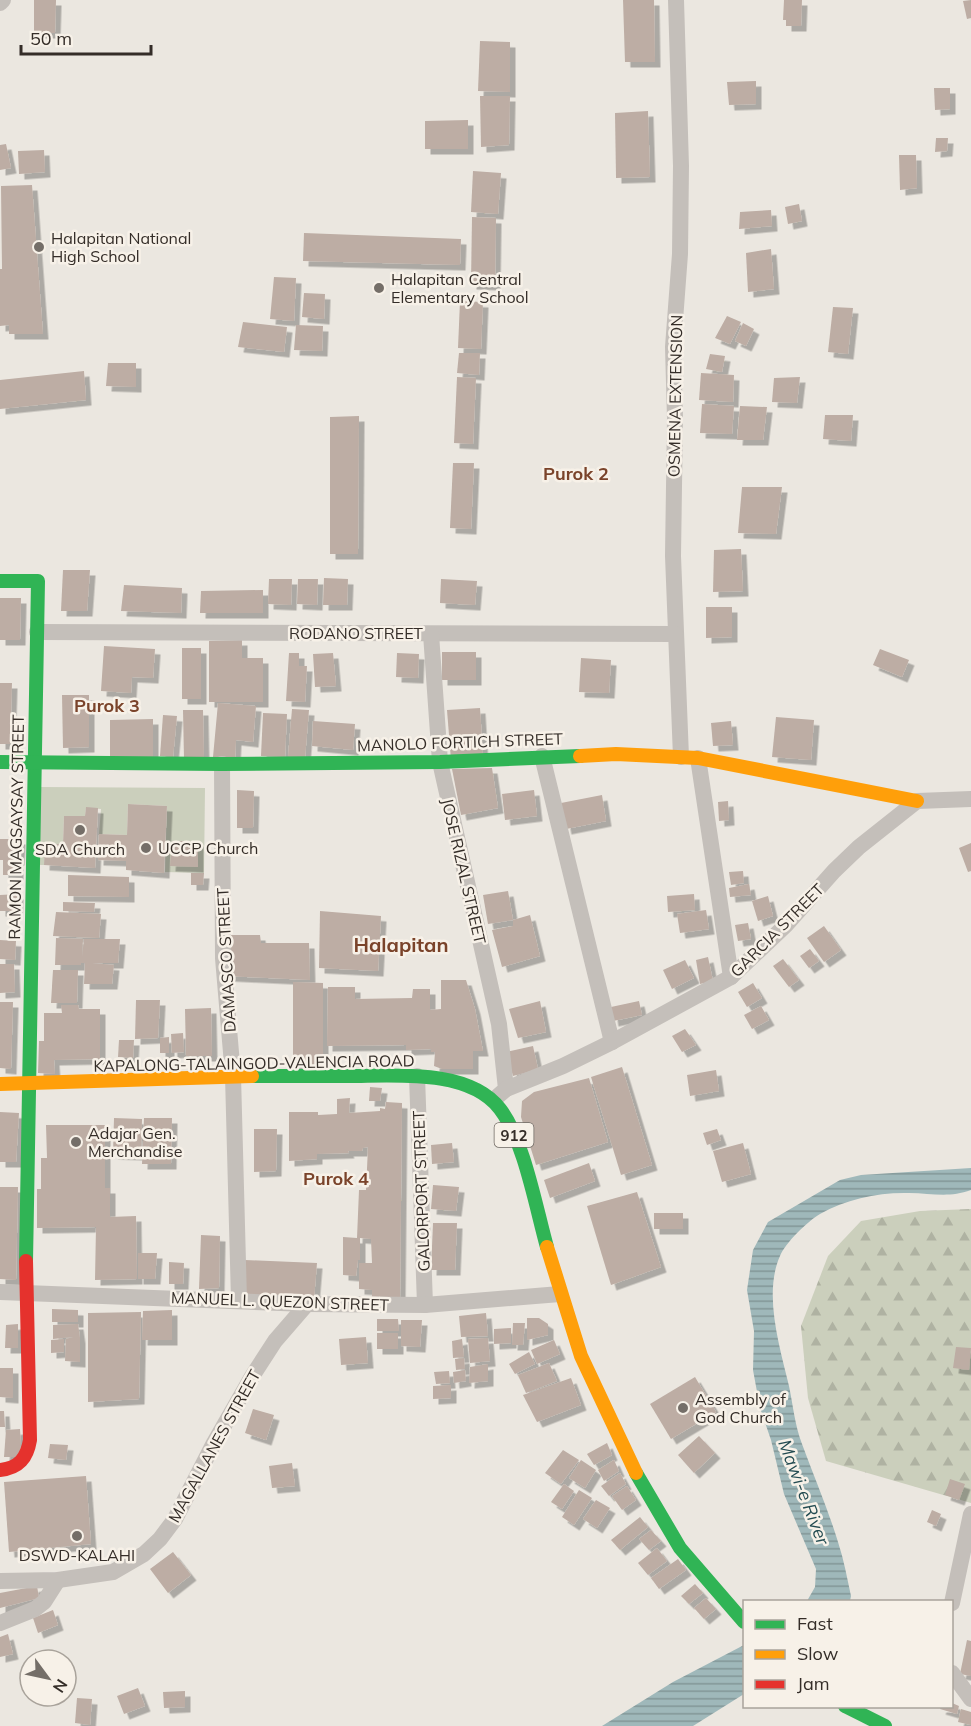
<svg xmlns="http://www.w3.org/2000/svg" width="971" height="1726" font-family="Mulish,sans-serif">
<defs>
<pattern id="forest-firs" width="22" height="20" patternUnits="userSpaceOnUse" patternTransform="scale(1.5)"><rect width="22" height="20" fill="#cbcfbc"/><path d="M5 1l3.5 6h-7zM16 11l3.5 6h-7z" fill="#afb2a2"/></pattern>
<pattern id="water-rules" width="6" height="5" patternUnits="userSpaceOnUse" patternTransform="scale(1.5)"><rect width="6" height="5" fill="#9fb8ba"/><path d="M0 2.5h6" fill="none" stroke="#829697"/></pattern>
<filter id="shadow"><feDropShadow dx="5.5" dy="5.5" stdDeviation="0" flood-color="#0004"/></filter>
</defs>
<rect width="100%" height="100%" fill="#ebe7e0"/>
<!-- green -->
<polygon fill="#cbcfbc" points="41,787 205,788 204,873 165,872 167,806 128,804 127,835 99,834 101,809 86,808 85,816 64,816 63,844 46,844 44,865 37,865"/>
<!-- forest -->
<polygon fill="url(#forest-firs)" points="971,1209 971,1503 826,1461 808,1398 801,1326 828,1256 861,1221 920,1211"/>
<!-- water -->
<g fill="url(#water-rules)">
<path d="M971,1168V1190C946,1199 929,1192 904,1193C875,1193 845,1200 820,1214C808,1221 785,1243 780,1256C763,1294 780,1348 789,1386C793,1405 795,1426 802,1444C814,1477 828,1509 838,1542C844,1560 847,1578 851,1596L850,1601H807L815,1587L816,1569L784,1494L771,1440L760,1408L753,1370L754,1331L747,1290L753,1250L768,1222L840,1180L861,1175Z"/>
<polygon points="744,1645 744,1694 693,1726 602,1726 673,1682"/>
</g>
<!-- building -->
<g fill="#bdada4" filter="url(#shadow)">
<polygon points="34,0 56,0 55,33 34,33"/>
<polygon points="623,0 654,0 655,62 625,62"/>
<polygon points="784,0 802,0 801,26 786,26 786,20 783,20"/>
<polygon points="971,0 971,18 967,19 963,1"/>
<polygon points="480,41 510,42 510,92 478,91"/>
<polygon points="756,81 756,104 729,105 727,82"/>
<polygon points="934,88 950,88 950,109 935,110"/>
<polygon points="480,96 510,96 509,145 481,147"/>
<polygon points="648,111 650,177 616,178 615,113"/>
<polygon points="468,120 468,149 425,149 425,121"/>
<polygon points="936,138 948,138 947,151 935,152"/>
<polygon points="6,144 11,168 0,170 0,145"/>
<polygon points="44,150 45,172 19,174 18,151"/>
<polygon points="899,155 916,155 917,188 900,190"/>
<polygon points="473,171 501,173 498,214 471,212"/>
<polygon points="32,185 43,334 9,334 9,325 0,326 0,269 2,269 1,186"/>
<polygon points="799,204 802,221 788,224 785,207"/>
<polygon points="771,210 772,226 739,229 740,212"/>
<polygon points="472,217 496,218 495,285 471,284"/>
<polygon points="304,233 461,239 460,265 303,261"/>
<polygon points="771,249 774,289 748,292 746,253"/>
<polygon points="274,277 296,278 294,321 270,319"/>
<polygon points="304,293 325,294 324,319 302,317"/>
<polygon points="460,301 483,302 481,349 458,348"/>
<polygon points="833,307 853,308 848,354 828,352"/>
<polygon points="727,316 741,322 730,344 715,338"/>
<polygon points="243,322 287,327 284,352 238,347"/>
<polygon points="743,323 754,329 746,346 735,341"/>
<polygon points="296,325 323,326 322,351 294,350"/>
<polygon points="459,353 480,353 479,375 457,373"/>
<polygon points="710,354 725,356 722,372 706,369"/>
<polygon points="108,363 136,363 136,387 106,386"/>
<polygon points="84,371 86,400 0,409 0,380"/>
<polygon points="701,373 734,375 733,402 699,400"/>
<polygon points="457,377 476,378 473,444 454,443"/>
<polygon points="800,377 797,403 772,402 774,378"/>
<polygon points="702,404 734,406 732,434 700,433"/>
<polygon points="740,406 767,407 763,440 737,440"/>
<polygon points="825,415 853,415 851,441 823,439"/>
<polygon points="359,416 358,554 330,554 330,417"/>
<polygon points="453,463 474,463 471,529 450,528"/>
<polygon points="742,487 782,487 776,534 738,533"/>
<polygon points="741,549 743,591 713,592 714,550"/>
<polygon points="63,570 90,570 87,611 61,611"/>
<polygon points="324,578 348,579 347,605 323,605"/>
<polygon points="269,579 292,579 291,605 268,604"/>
<polygon points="298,579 318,579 317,605 297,604"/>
<polygon points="441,579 477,581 475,605 440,603"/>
<polygon points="124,585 182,588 181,613 121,611"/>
<polygon points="263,590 263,613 200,613 201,591"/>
<polygon points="0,598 21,598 20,640 0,640"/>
<polygon points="706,607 732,607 732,637 706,638"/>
<polygon points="242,640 242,658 263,658 263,702 209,702 209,641"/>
<polygon points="104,646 155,649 153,678 132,677 131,693 101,691"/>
<rect x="182" y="648" width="19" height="51"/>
<polygon points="880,649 909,660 902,677 873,665"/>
<rect x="442" y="652" width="34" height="28"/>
<polygon points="289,653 299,653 299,666 307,666 305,702 286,701"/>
<polygon points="333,653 336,686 315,687 313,654"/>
<polygon points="397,653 419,654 418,678 396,677"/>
<polygon points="581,658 611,660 609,693 579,692"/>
<polygon points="0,683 12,683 10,744 0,744"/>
<polygon points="62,695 89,695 89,747 63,748"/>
<polygon points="218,703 256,706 253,742 236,740 235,759 213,757"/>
<polygon points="480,708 483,757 451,760 447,710"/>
<polygon points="292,709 309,710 305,758 288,757"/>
<polygon points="183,710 203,710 204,759 184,759"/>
<polygon points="263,713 287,714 285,757 261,756"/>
<polygon points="163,715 177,716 173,757 160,756"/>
<polygon points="776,717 814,720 811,760 772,757"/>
<polygon points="153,719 153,759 110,760 110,720"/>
<polygon points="313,721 355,724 353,750 312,746"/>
<polygon points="731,721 733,745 713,746 711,723"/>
<polygon points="492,768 498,808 461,815 452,769"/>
<polygon points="237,790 254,791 253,828 237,828"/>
<polygon points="534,790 537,816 505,820 502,794"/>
<polygon points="602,795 606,821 566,829 561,803"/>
<polygon points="728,801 729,820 719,821 718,802"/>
<polygon points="128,804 167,806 164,873 126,870 126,861 98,860 99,834 127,835"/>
<polygon points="86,807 98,808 95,868 44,865 45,844 63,844 64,816 85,816"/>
<polygon points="0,839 20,839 19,860 8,860 18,861 18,875 3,875 3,860 0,860"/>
<polygon points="172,841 198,841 198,867 170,866"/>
<polygon points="971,843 971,871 968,872 959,848"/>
<polygon points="743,871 744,883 731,885 729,872"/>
<polygon points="191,873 204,873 203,885 191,885"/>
<polygon points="68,875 129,877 129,897 68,896"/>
<polygon points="749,884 751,895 730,897 729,888"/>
<polygon points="508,891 513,920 488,924 483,895"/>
<polygon points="18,894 17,911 0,911 0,895"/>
<polygon points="694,894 695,910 668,912 667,896"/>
<polygon points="768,896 773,916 758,921 752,901"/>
<polygon points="63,902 95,903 94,912 63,911"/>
<polygon points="706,910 709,929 680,933 677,914"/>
<polygon points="320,911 381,916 378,971 319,968"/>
<polygon points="56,912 101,914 99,938 53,936"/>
<polygon points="530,915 540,956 502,967 492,930 513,926 513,920"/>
<polygon points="748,923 751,939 738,941 735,925"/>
<polygon points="824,926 841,950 824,962 807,938"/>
<polygon points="227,935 260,935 261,943 309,943 310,980 226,976"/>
<polygon points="56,938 83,939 82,957 84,939 120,939 118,963 92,963 114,965 112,984 84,984 85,963 81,963 81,965 55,965"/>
<polygon points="0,940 16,941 15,960 0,959"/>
<polygon points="810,949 819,961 809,968 800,956"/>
<polygon points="708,957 713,981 700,984 696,960"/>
<polygon points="783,959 799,980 789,987 773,966"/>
<polygon points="685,960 694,978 672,989 663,970"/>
<polygon points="0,964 14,964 15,992 0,993"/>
<polygon points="53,970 78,970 77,1003 51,1003"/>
<polygon points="441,980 466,980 475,1009 483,1051 473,1051 473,1069 442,1069 434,1066 435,1052 431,1052 431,1049 406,1050 406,1045 327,1046 328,987 355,987 355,999 412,998 413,989 430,989 430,1010 441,1009"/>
<polygon points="293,982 323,983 323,1067 293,1066"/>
<polygon points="753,983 762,998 747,1007 738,992"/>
<polygon points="136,1000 160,1000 158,1038 135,1039"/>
<polygon points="540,1001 546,1032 518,1038 509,1009"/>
<polygon points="639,1001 642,1015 613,1021 611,1007"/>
<polygon points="0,1002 13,1002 11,1069 0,1068"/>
<polygon points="61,1005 78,1005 79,1009 100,1009 100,1059 54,1060 55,1074 38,1073 39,1041 44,1041 44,1013 62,1013"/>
<polygon points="761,1006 769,1020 752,1029 744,1015"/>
<polygon points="211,1008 212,1056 186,1056 185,1009"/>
<polygon points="685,1029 696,1045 682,1052 672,1036"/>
<polygon points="183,1033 184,1052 172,1053 171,1034"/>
<polygon points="169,1037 169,1053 160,1053 160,1038"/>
<polygon points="119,1040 134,1040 133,1058 118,1057"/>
<polygon points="533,1046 538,1069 513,1076 506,1052"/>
<polygon points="622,1067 652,1165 621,1175 591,1077"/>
<polygon points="716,1070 719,1091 690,1096 687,1075"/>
<polygon points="589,1078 608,1142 536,1165 521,1117 522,1101 534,1092"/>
<polygon points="370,1087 382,1088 380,1101 369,1101"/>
<polygon points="350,1098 349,1113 380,1111 380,1108 385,1109 386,1102 402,1103 400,1300 372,1299 372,1290 359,1289 359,1263 372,1263 371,1239 360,1238 360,1260 358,1260 356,1276 343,1275 343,1237 357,1238 359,1190 366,1190 368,1147 363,1148 362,1151 348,1151 349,1153 317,1154 317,1159 289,1161 289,1112 318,1112 318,1115 337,1114 337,1099"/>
<polygon points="0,1112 19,1113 16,1162 0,1162"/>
<polygon points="114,1118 142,1119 141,1155 113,1154"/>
<polygon points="144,1118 172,1118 171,1164 142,1164"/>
<polygon points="46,1125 105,1125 105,1188 110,1188 110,1217 136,1216 137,1279 95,1280 96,1227 37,1228 37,1189 41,1189 41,1158 47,1158"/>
<polygon points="254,1129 277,1129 276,1171 254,1172"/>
<polygon points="717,1129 721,1140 707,1145 703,1133"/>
<polygon points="452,1143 454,1162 432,1164 431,1145"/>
<polygon points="743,1143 751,1174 722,1182 713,1151"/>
<polygon points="589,1163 595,1181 550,1198 544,1180"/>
<polygon points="433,1185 459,1187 456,1211 431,1209"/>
<polygon points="0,1187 18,1187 16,1280 0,1279"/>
<polygon points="637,1192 661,1267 611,1285 587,1206"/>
<rect x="654" y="1213" width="29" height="16"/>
<polygon points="433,1223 457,1223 455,1270 431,1270"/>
<polygon points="201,1235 220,1236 219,1288 199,1289"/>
<polygon points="138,1253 157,1253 155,1279 138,1279"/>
<polygon points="245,1260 317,1263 314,1299 245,1297"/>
<polygon points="169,1262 184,1263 183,1284 169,1284"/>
<polygon points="52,1309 78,1310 78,1322 52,1322"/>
<polygon points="172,1310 172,1340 142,1340 143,1311"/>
<polygon points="141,1312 139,1399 88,1402 88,1313"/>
<polygon points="486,1313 488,1336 461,1337 459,1316"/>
<polygon points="527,1318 539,1318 548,1324 548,1335 527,1340"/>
<polygon points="377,1319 398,1319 399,1331 377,1331"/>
<polygon points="401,1320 422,1320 420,1347 401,1346"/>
<polygon points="513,1323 525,1323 523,1345 512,1345"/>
<polygon points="18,1324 18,1348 5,1348 6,1325"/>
<polygon points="78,1324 80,1338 80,1362 65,1361 66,1339 73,1337 53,1339 53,1325"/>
<polygon points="511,1328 511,1343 494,1344 494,1329"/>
<rect x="377" y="1333" width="21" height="16"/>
<polygon points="366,1337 368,1363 341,1365 339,1339"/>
<polygon points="488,1338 490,1361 470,1363 468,1339"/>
<polygon points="64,1339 64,1352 51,1353 51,1340"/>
<polygon points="462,1339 464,1357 453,1358 452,1341"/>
<polygon points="554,1340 560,1354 537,1364 531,1350"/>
<polygon points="956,1347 971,1348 969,1370 953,1368"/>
<polygon points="529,1352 535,1364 515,1374 509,1364"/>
<polygon points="464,1358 465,1369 456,1370 455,1359"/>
<polygon points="549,1363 557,1381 526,1393 518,1375"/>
<polygon points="488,1364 488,1381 469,1383 470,1367"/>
<polygon points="0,1368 13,1368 13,1398 0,1397"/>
<polygon points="465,1370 466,1381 454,1383 453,1372"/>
<polygon points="449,1371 450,1383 436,1384 434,1372"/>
<polygon points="695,1377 716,1412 671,1439 650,1404"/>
<polygon points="571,1378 581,1405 537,1422 523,1395"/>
<polygon points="451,1385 451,1398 433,1399 433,1386"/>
<polygon points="253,1409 274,1415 266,1440 245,1433"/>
<polygon points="0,1411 4,1411 5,1427 0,1427"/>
<polygon points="20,1429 21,1446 18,1457 4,1457 6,1430"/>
<polygon points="699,1436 715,1453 694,1473 678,1455"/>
<polygon points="607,1443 612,1455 594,1465 587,1454"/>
<polygon points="50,1444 68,1445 66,1460 48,1458"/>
<polygon points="563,1450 579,1460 561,1484 545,1473"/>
<polygon points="581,1460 596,1470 585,1488 569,1478"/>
<polygon points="614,1460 619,1471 604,1481 598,1470"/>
<polygon points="292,1463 295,1486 272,1488 269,1466"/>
<polygon points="620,1473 626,1484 609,1496 601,1486"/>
<polygon points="86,1476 91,1544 9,1552 4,1482"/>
<polygon points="950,1479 965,1484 959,1500 945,1495"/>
<polygon points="564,1484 574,1491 562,1509 551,1502"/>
<polygon points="627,1486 636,1500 622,1510 612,1496"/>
<polygon points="579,1490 592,1498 574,1525 562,1517"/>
<polygon points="596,1500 610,1508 597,1528 583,1519"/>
<polygon points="932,1510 941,1514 936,1526 927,1522"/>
<polygon points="640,1517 648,1527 620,1550 611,1540"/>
<polygon points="651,1530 661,1541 649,1550 639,1539"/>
<polygon points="657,1548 667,1561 648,1575 638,1563"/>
<polygon points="173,1552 191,1575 168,1593 150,1569"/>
<polygon points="678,1559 686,1570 659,1589 651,1578"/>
<polygon points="695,1584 703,1593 689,1604 681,1596"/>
<polygon points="37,1586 39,1598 0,1608 0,1593"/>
<polygon points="706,1598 716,1609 704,1619 694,1608"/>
<polygon points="53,1610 58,1625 38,1633 33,1618"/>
<polygon points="8,1634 13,1654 0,1657 0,1637"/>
<polygon points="967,1640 971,1641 971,1676 960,1674"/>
<polygon points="138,1688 145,1706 124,1714 117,1696"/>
<polygon points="185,1691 185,1707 164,1708 163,1692"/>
<polygon points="77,1698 92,1699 90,1725 75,1723"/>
<polygon points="952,1703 959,1706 957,1714 940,1709 941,1707 951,1707"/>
<polygon points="961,1709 971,1712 971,1725 958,1722"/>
</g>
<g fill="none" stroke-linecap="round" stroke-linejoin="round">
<!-- street -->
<g stroke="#c4bfba" stroke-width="16">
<polyline points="676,0 681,166 680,254 673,347 675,418 673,556 681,757"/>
<polyline points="0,3 3,0"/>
<polyline points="37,632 675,634"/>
<polyline points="431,634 440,762 499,1024 506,1089 498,1096"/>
<polyline points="542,756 612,1042"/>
<polyline points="698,758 731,977"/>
<polyline points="222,764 223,958 233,1076 239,1300"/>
<polyline points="417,1076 425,1305"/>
<polyline points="506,1089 563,1066 612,1042 731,977 786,925 834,871 859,847 917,801 971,799"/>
<polyline points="0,1292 307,1304 425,1305 560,1294"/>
<polyline points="0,1581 58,1580 113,1572 144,1554 160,1539 175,1519 214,1443 253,1375 275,1341 307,1304"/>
<polyline points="952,1603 971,1514"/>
<polyline points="0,1623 35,1609 44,1602 58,1580"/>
<polyline points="952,1673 971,1699"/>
</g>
<!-- fast -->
<g stroke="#30b455" stroke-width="14">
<polyline points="0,581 38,581 26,1261"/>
<polyline points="0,762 222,764 440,762 580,756"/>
<path d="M252,1076C284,1076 316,1076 348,1076C393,1076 469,1068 500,1109C524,1140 536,1208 547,1247"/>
<polyline points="636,1473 680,1548 744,1622"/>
<polyline points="845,1706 885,1726"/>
</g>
<!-- slow -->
<g stroke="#ff9f0a" stroke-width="14">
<polyline points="580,756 616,754 698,758 917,801"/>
<polyline points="0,1084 252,1076"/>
<polyline points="547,1247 581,1356 636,1473"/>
</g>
<!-- jam -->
<path stroke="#e5322d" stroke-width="14" d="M0,1470C19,1468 27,1458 30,1440L26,1261"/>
</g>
<!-- markers -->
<g fill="#746e68" stroke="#f7f1e8" stroke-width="2">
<circle cx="39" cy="247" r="6"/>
<circle cx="379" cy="288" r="6"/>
<circle cx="80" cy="830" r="6"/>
<circle cx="146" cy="848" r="6"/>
<circle cx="76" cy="1142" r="6"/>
<circle cx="683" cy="1408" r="6"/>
<circle cx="77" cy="1536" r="6"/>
</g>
<g text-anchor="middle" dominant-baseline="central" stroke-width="5" stroke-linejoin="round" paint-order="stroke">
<!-- shield labels -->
<rect fill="#f7f1e8" stroke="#6e6862" stroke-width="1.5" x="494.5" y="1123" width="39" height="24" rx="4.5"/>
<g font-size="15" font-weight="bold" fill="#342d28">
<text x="514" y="1135">912</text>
</g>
<!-- poi labels -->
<g font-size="16" fill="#342d28" stroke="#f7f1e8" text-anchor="start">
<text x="51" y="238">Halapitan National<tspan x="51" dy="18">High School</tspan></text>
<text x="391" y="279">Halapitan Central<tspan x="391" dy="18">Elementary School</tspan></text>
<text x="158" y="848">UCCP Church</text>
<text x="80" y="849" text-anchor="middle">SDA Church</text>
<text x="88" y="1133">Adajar Gen.<tspan x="88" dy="18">Merchandise</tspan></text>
<text x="695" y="1399">Assembly of<tspan x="695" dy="18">God Church</tspan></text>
<text x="77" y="1555" text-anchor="middle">DSWD-KALAHI</text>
</g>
<!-- street labels -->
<g font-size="16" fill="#342d28" stroke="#f7f1e8">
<text transform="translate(675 396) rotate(-89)">OSMENA EXTENSION</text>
<text x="356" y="633">RODANO STREET</text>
<text transform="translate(460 742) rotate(-2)">MANOLO FORTICH STREET</text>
<text transform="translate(16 827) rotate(-89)">RAMON MAGSAYSAY STREET</text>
<text transform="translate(464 871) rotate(77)">JOSE RIZAL STREET</text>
<text transform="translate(777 930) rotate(-45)">GARCIA STREET</text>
<text transform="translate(226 960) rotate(-93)">DAMASCO STREET</text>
<text transform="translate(254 1063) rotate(-1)">KAPALONG-TALAINGOD-VALENCIA ROAD</text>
<text transform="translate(421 1191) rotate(-92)">GALORPORT STREET</text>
<text transform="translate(280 1301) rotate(2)">MANUEL L. QUEZON STREET</text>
<text transform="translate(214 1446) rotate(-61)">MAGALLANES STREET</text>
</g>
<!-- neighbourhood labels -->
<g font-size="18" font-weight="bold" fill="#7a432a" stroke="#f7f1e8">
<text x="576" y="473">Purok 2</text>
<text x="107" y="705">Purok 3</text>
<text x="336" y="1178">Purok 4</text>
</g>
<!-- water labels -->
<g font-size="18" font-style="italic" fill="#234b51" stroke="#f7f1e8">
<text transform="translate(804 1492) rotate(69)">Mawi-e River</text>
</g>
<!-- quarter labels -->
<g font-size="20" font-weight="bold" fill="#7a432a" stroke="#f7f1e8">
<text x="401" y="944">Halapitan</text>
</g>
</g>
<!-- legend -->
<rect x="743" y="1600" width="210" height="108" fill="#f7f1e8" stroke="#a9a39b" stroke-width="1.5"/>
<rect x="755" y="1620" width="30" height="9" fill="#30b455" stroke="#a9a39b" stroke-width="1.5"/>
<text x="797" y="1630" font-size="18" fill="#342d28">Fast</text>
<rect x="755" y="1650" width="30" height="9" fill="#ff9f0a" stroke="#a9a39b" stroke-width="1.5"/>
<text x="797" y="1660" font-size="18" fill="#342d28">Slow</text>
<rect x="755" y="1680" width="30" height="9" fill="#e5322d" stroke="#a9a39b" stroke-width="1.5"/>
<text x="797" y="1690" font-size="18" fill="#342d28">Jam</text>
<!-- north arrow -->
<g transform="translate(48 1678) rotate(123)"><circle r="28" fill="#f7f1e8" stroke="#a9a39b" stroke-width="1.5"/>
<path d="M0-4.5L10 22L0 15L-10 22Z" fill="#746e68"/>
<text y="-9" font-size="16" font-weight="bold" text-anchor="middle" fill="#342d28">N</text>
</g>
<!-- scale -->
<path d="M21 45v9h130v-9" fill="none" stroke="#342d28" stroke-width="3"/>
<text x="30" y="45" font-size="18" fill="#342d28" stroke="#f7f1e8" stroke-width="4.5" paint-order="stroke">50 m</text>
</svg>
